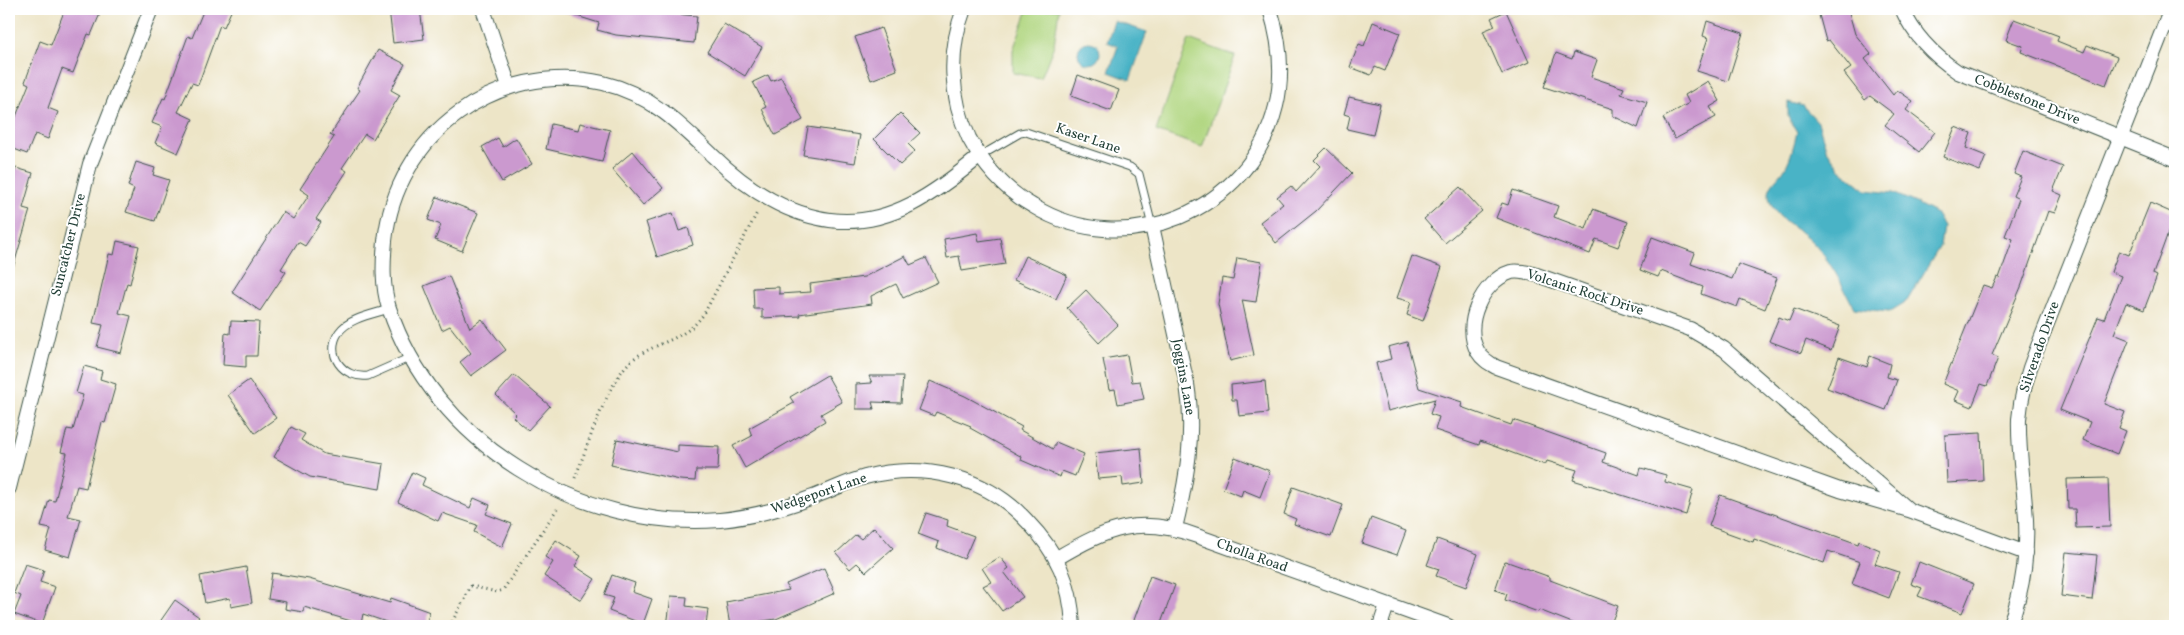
<svg xmlns="http://www.w3.org/2000/svg" width="2184" height="635" font-family="Vollkorn,serif">
<rect width="100%" height="100%" fill="#fff"/>
<filter id="ink" filterUnits="userSpaceOnUse"><feTurbulence type="fractalNoise" baseFrequency=".02" numOctaves="2"/><feDisplacementMap in="SourceGraphic" scale="10" xChannelSelector="R" yChannelSelector="G"/><feConvolveMatrix kernelMatrix="1 2 1 2 8 2 1 2 1" color-interpolation-filters="sRGB"/></filter>
<filter id="wash" filterUnits="userSpaceOnUse"><feTurbulence type="fractalNoise" baseFrequency=".0096" numOctaves="4" result="noise"/><feDisplacementMap in="SourceGraphic" scale="20" xChannelSelector="R" yChannelSelector="G"/><feGaussianBlur stdDeviation="1.12" result="paint"/><feColorMatrix in="noise" values="0 0 0 0 0 0 0 0 0 0 0 0 0 0 0 0 0 1.4 0 .05"/><feComposite in="paint" operator="in"/></filter>
<g filter="url(#wash)">
<rect width="100%" height="100%" fill="#ede5c7"/>
<!-- green -->
<g fill="#b0d680" stroke="#688a5a">
<polygon points="1028,9 1059,9 1054,45 1041,78 1013,73 1013,50"/>
<polygon points="1189,39 1235,56 1202,147 1156,131"/>
</g>
<!-- water -->
<g fill="#48b3c6" stroke="#34787d">
<polygon points="1114,21 1147,32 1130,80 1109,72 1118,46 1107,42"/>
<circle cx="1089" cy="53" r="11"/>
<path d="M1788,102L1803,106L1818,122L1826,148L1840,169L1866,190L1893,193L1918,204L1935,213L1943,226L1940,246L1907,301L1889,312L1854,308C1842,284 1829,257 1808,238C1795,226 1769,216 1769,194C1769,183 1780,177 1785,168C1791,158 1794,144 1797,132L1788,117Z"/>
</g>
<g id="blocks">
<!-- building -->
<g fill="#cb99cf">
<polygon points="65,9 102,9 91,35 88,34 73,73 62,69 48,108 58,112 48,139 35,134 27,154 9,147 9,134 29,84 25,82 40,41 51,45"/>
<polygon points="204,9 232,9 224,27 220,25 198,85 192,83 178,112 193,119 178,153 155,143 162,127 152,123 163,98 165,99 188,36 192,38"/>
<polygon points="389,9 420,9 424,39 393,43"/>
<polygon points="565,9 624,9 697,16 694,43 616,35 597,30 599,23 564,12"/>
<polygon points="1823,9 1848,9 1855,34 1871,54 1865,59 1893,95 1897,90 1913,101 1906,110 1935,132 1919,152 1885,125 1894,114 1870,96 1865,100 1844,73 1851,68 1829,40 1826,41 1819,15 1824,14"/>
<polygon points="1506,11 1529,62 1502,74 1483,31 1495,26 1491,18"/>
<polygon points="2014,19 2059,36 2057,41 2084,52 2087,45 2117,57 2106,85 2021,52 2023,46 2006,40"/>
<polygon points="1707,21 1743,33 1728,81 1697,71 1708,38 1703,36"/>
<polygon points="1373,22 1400,33 1385,71 1375,67 1371,75 1350,67 1359,44 1364,46"/>
<polygon points="724,24 762,47 745,76 707,52"/>
<polygon points="881,28 897,70 871,80 855,37"/>
<polygon points="378,50 405,64 391,90 400,95 373,139 365,134 342,168 347,171 316,219 321,222 305,246 298,242 281,269 286,272 260,311 232,292 283,212 293,219 309,195 300,189 334,137 330,135 360,90 357,88"/>
<polygon points="1574,52 1597,60 1591,77 1624,88 1621,94 1647,102 1638,128 1613,116 1613,109 1544,87 1556,53 1572,59"/>
<polygon points="768,75 771,81 781,77 803,120 775,135 762,109 766,107 753,82"/>
<polygon points="1078,75 1119,90 1111,111 1071,96"/>
<polygon points="1708,81 1720,101 1710,107 1716,117 1675,139 1663,118 1689,103 1685,95"/>
<polygon points="1349,97 1380,104 1373,135 1347,129 1350,116 1344,114"/>
<polygon points="900,113 920,133 908,144 915,151 900,165 874,139"/>
<polygon points="580,123 610,130 602,162 546,149 551,124 578,130"/>
<polygon points="808,127 860,135 855,163 803,155"/>
<polygon points="1955,127 1971,133 1966,148 1986,156 1980,171 1943,157"/>
<polygon points="498,138 503,147 516,138 532,164 502,182 482,147"/>
<polygon points="1326,148 1352,173 1316,211 1276,243 1260,222 1283,204 1277,197 1291,186 1296,192 1320,166 1314,160"/>
<polygon points="633,151 663,188 643,205 612,169"/>
<polygon points="2023,151 2063,167 2053,191 2062,195 2055,213 2048,211 2021,287 1992,355 1998,358 1987,386 1981,384 1972,407 1955,400 1959,391 1943,384 1983,285 1992,288 1997,277 1999,278 2013,239 2005,236 2019,199 2013,196 2021,177 2014,174"/>
<polygon points="136,162 155,168 153,175 169,180 155,221 126,212 134,189 128,186"/>
<polygon points="16,168 33,173 23,208 30,210 13,268 9,267 9,176 13,177"/>
<polygon points="1460,187 1482,211 1445,243 1424,219"/>
<polygon points="1513,190 1558,206 1554,217 1586,229 1593,209 1628,222 1618,247 1596,239 1590,254 1496,218 1502,203 1508,205"/>
<polygon points="437,197 478,213 462,251 435,240 441,225 428,220"/>
<polygon points="2150,203 2175,214 2153,274 2157,276 2144,310 2126,303 2114,334 2129,340 2104,404 2125,412 2119,428 2126,431 2117,454 2083,440 2090,422 2060,410 2098,317 2104,319 2121,276 2111,272 2119,251 2129,255"/>
<polygon points="673,213 679,231 688,228 693,245 657,257 646,222"/>
<polygon points="977,233 979,241 1000,238 1005,264 962,271 959,256 947,258 944,239"/>
<polygon points="1652,237 1695,253 1691,264 1732,279 1738,264 1777,278 1765,309 1740,299 1737,307 1701,294 1703,287 1661,271 1658,277 1640,270"/>
<polygon points="117,241 139,246 130,284 127,283 119,313 131,316 121,353 97,347 103,325 93,323 109,254 114,255"/>
<polygon points="905,256 910,265 926,258 938,282 903,298 896,284 871,296 872,304 799,314 800,316 762,318 762,309 754,309 753,288 779,287 779,294 811,292 810,284 864,277"/>
<polygon points="1025,256 1067,275 1056,299 1014,280"/>
<polygon points="1412,256 1442,267 1423,321 1407,315 1411,302 1397,298"/>
<polygon points="1237,258 1262,262 1256,302 1242,300 1254,355 1230,361 1218,304 1222,278 1233,280"/>
<polygon points="449,276 470,328 482,319 506,350 471,376 460,362 471,353 450,326 442,330 424,286"/>
<polygon points="1086,290 1118,325 1099,343 1067,308"/>
<polygon points="1794,309 1840,326 1831,350 1806,340 1801,353 1769,341 1779,317 1789,321"/>
<polygon points="231,321 259,322 257,356 246,356 246,367 223,365 225,333 230,334"/>
<polygon points="1407,342 1419,388 1462,402 1461,407 1511,425 1513,420 1606,453 1603,462 1639,475 1641,468 1666,475 1665,482 1693,490 1686,515 1573,480 1577,470 1547,461 1545,465 1480,441 1479,445 1435,430 1439,417 1430,414 1435,399 1388,411 1376,363 1391,359 1388,347"/>
<polygon points="1127,355 1132,382 1140,381 1144,399 1118,404 1115,389 1109,390 1103,359"/>
<polygon points="1870,356 1890,364 1887,377 1897,380 1886,410 1827,388 1839,357 1867,367"/>
<polygon points="84,366 102,371 100,379 116,384 105,423 102,422 86,488 77,486 68,516 81,519 70,557 45,550 51,529 41,527 49,500 55,501 67,453 61,452 67,429 73,430 83,395 76,393"/>
<polygon points="514,375 550,406 528,430 513,417 516,414 496,395"/>
<polygon points="827,375 842,402 821,414 825,421 745,468 733,446 752,436 749,428 794,403 790,397"/>
<polygon points="869,376 903,376 901,403 872,402 874,409 856,409 856,384 872,383"/>
<polygon points="249,380 276,418 255,433 228,395"/>
<polygon points="930,381 965,396 1022,427 1020,430 1053,449 1056,442 1084,454 1075,476 1062,471 1060,477 1021,460 1022,457 970,428 971,426 936,412 934,416 919,410"/>
<polygon points="1265,381 1268,413 1239,416 1237,400 1232,400 1231,385"/>
<polygon points="291,427 305,434 301,440 324,454 384,464 380,489 310,477 274,457"/>
<polygon points="1981,433 1983,481 1947,483 1945,435"/>
<polygon points="617,439 678,452 678,445 719,447 718,470 696,470 695,481 680,480 611,465"/>
<polygon points="1141,448 1144,483 1123,486 1122,477 1098,479 1095,453"/>
<polygon points="1235,457 1270,471 1260,497 1243,490 1241,496 1223,489"/>
<polygon points="412,472 425,478 422,485 470,508 474,498 490,505 486,514 512,524 502,547 474,532 477,525 442,513 438,521 398,502"/>
<polygon points="2108,478 2110,527 2076,528 2075,509 2068,509 2067,479"/>
<polygon points="1293,487 1343,505 1331,537 1294,524 1296,519 1284,514"/>
<polygon points="1720,495 1858,544 1859,541 1880,550 1875,564 1899,572 1889,598 1852,584 1860,562 1828,551 1824,563 1754,539 1753,542 1709,526"/>
<polygon points="926,513 948,520 947,526 974,536 964,559 937,548 939,542 918,534"/>
<polygon points="1371,518 1406,531 1397,555 1362,543"/>
<polygon points="874,527 893,548 866,572 857,563 850,569 836,553 856,535 861,539"/>
<polygon points="1437,539 1478,554 1466,587 1436,576 1439,569 1427,565"/>
<polygon points="556,540 581,556 575,566 595,579 581,600 544,576 553,562 545,557"/>
<polygon points="2066,552 2097,555 2092,600 2061,596"/>
<polygon points="1000,557 1009,568 1004,572 1023,597 1002,611 983,586 991,582 982,568"/>
<polygon points="1505,561 1550,577 1550,580 1618,606 1610,626 1580,626 1539,610 1538,612 1505,600 1507,594 1495,590"/>
<polygon points="1919,562 1974,584 1962,613 1918,596 1922,588 1911,584"/>
<polygon points="25,564 44,570 40,582 55,587 42,624 14,614 21,596 14,593"/>
<polygon points="246,567 252,603 231,607 230,598 205,603 200,576"/>
<polygon points="824,568 835,593 776,619 730,626 726,602 789,590 786,584"/>
<polygon points="272,573 309,579 390,603 391,598 430,612 425,626 398,626 363,614 361,624 304,607 303,612 285,609 286,602 268,599"/>
<polygon points="612,575 635,583 632,592 652,599 643,624 609,611 614,598 604,595"/>
<polygon points="1150,576 1175,585 1160,626 1151,626 1134,620"/>
<polygon points="671,596 687,597 686,606 708,609 706,626 667,626"/>
<polygon points="175,600 199,617 192,626 157,626"/>
</g>
</g>
</g>
<g filter="url(#ink)">
<use href="#blocks" fill-opacity="0" stroke="#3e564a" stroke-width="1"/>
<g fill="none" stroke-linecap="round" stroke-linejoin="round">
<!-- service casing -->
<g stroke="#3e564a" stroke-width="9">
<g id="service">
<polyline points="980,156 1020,133 1026,132 1130,167 1139,174 1152,226"/>
<path d="M389,309C374,314 349,318 339,332C324,354 343,379 368,376L411,357"/>
</g>
</g>
<!-- minor casing -->
<g stroke="#3e564a" stroke-width="16">
<g id="minor">
<polyline points="483,9 509,86"/>
<path d="M964,9C948,51 950,97 969,138C984,166 1005,190 1033,206C1125,263 1251,211 1276,106C1284,73 1280,41 1270,9"/>
<path d="M1902,9C1914,36 1933,55 1958,72L2175,159"/>
<path d="M980,156C937,192 889,228 830,220C785,214 745,187 713,156C680,124 650,94 603,83C497,60 396,134 385,241C383,263 382,286 389,308C433,442 580,532 720,520C750,517 781,509 810,498C828,492 846,482 865,477C923,462 986,476 1027,521C1057,552 1071,582 1073,626"/>
<path d="M1152,226L1187,384C1195,434 1187,479 1175,528"/>
<polyline points="9,488 90,164 151,9"/>
<path d="M1909,510L1724,349L1690,329L1537,275C1529,273 1519,270 1511,272C1482,281 1462,325 1478,352C1482,359 1489,363 1496,367L1840,490L1909,510L2026,553"/>
<path d="M1057,558C1108,528 1139,515 1197,536L1448,626"/>
<polyline points="1380,626 1387,605"/>
<path d="M2009,626C2024,589 2029,546 2025,506C2023,477 2018,449 2019,419C2021,395 2028,371 2037,349L2171,9"/>
</g>
</g>
<!-- path -->
<g stroke="#3e564a" stroke-width="3" stroke-dasharray="1 4" stroke-linecap="butt">
<path d="M575,478C587,448 608,380 632,360C656,341 687,341 705,312L758,211"/>
<polyline points="450,626 471,586 497,592 503,590 557,509"/>
</g>
<!-- service -->
<use href="#service" stroke="#fff" stroke-width="7"/>
<!-- minor -->
<use href="#minor" stroke="#fff" stroke-width="14"/>
</g>
</g>
<g text-anchor="middle" dominant-baseline="central" stroke-width="4" stroke-linejoin="round" paint-order="stroke">
<!-- street labels -->
<g font-size="14" fill="#1f3d34" stroke="#fff">
<text transform="translate(2027 100) rotate(22)">Cobblestone Drive</text>
<text transform="translate(1088 139) rotate(19)">Kaser Lane</text>
<text transform="translate(69 245) rotate(-76)">Suncatcher Drive</text>
<text transform="translate(1585 293) rotate(18)">Volcanic Rock Drive</text>
<text transform="translate(2040 347) rotate(-71)">Silverado Drive</text>
<text transform="translate(1183 377) rotate(80)">Joggins Lane</text>
<text transform="translate(819 494) rotate(-19)">Wedgeport Lane</text>
<text transform="translate(1252 556) rotate(20)">Cholla Road</text>
</g>
</g>
<!-- margin -->
<rect width="2184" height="635" fill="none" stroke="#fff" stroke-width="30"/>
</svg>
